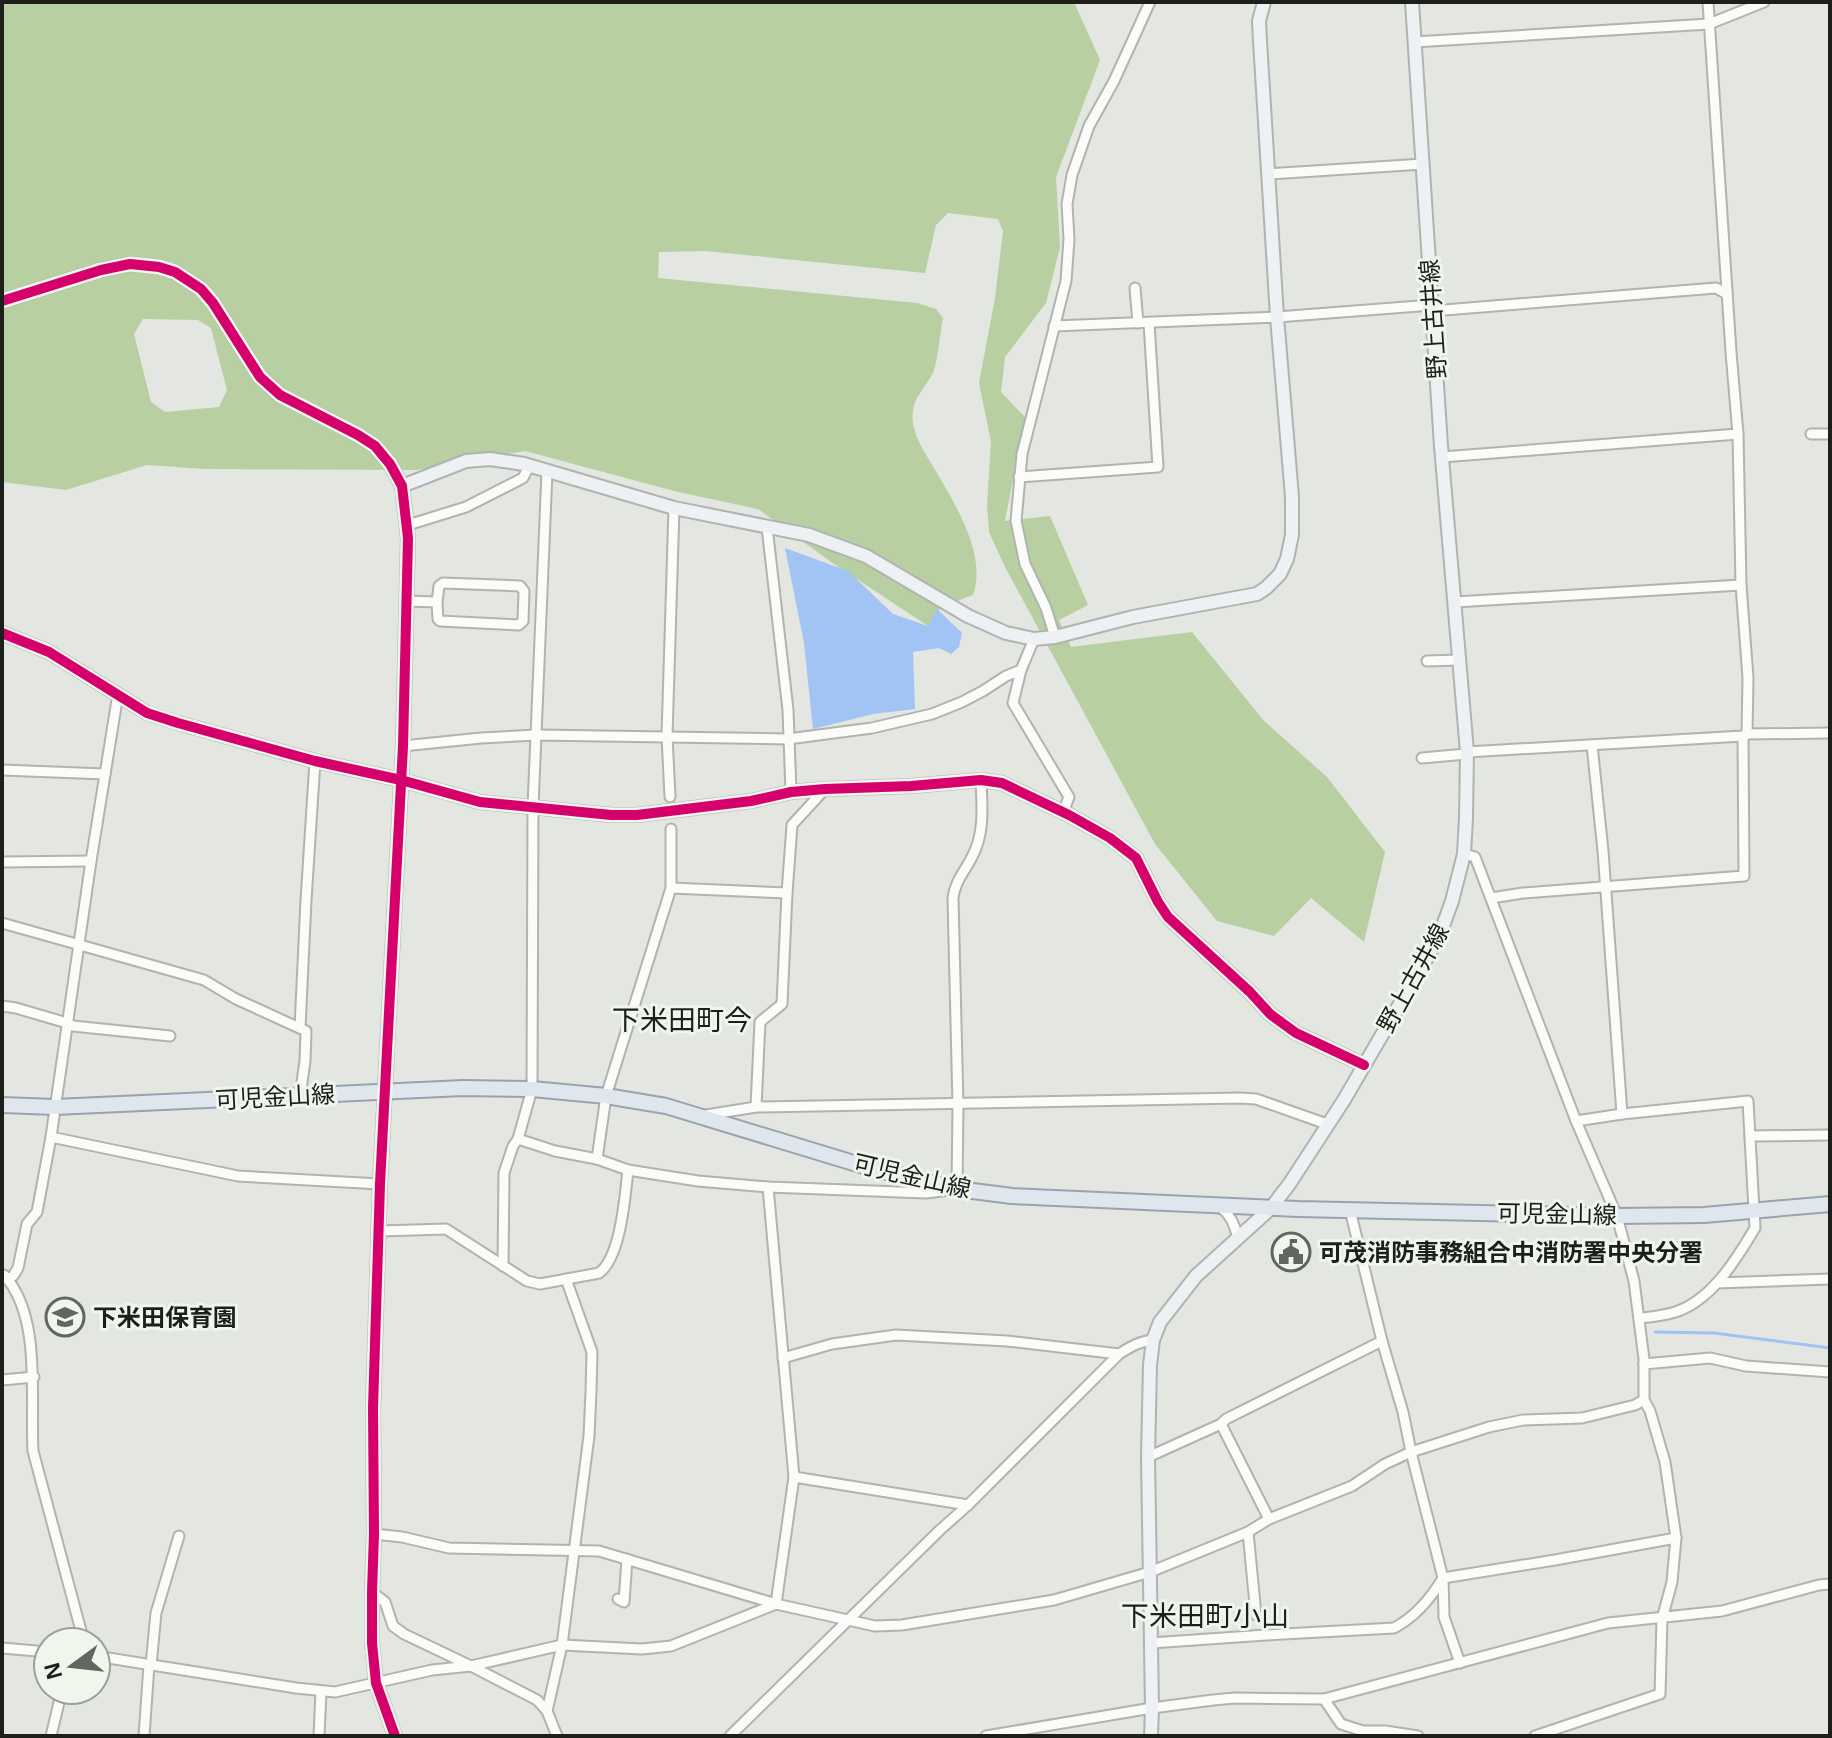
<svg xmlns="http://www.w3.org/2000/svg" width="1832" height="1738" font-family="Arial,'Noto Sans JP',sans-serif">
<rect width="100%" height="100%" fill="#e3e6e1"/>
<!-- forest -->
<path fill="#b8cfa1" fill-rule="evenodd" d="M2,2H1074L1100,60L1056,177L1060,247L1046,303L1005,357L1001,392L1025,417L1005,521L1050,516L1088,605L1059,620L1071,647L1192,632L1264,721L1327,777L1385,852L1364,942L1311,898L1274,936L1217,921L1155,844L1005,567L989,532L987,505L991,442L979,383L995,298L1003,231L998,219L948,213L936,225L925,273L706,251L659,252L658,278L917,303L936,309L943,318C940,333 938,360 933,373C927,385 914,397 913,411C910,430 922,448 931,463C952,499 988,553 973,595L941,607L928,626L831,562L758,509L678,492L525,451L417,470L205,469L147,465L66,490L2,482ZM143,319L198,320L211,328L227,390L219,407L165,412L151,402L134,334Z"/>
<!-- water -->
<polygon fill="#a1c4f5" points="785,548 848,571 893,614 928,626 937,609 962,633 959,647 951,654 939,648 913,652 915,709 873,714 813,729 804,643"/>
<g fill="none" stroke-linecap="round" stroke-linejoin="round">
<!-- stream -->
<polyline stroke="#a1c4f5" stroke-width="3" points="1655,1332 1714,1333 1830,1348"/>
<!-- street casing -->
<g stroke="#b0b3af" stroke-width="13">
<g id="street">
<polyline points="1708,2 1731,352 1738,434 1741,585 1748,678 1747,734"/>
<polyline points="1414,42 1709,24 1764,2"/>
<polyline points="1268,174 1423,164"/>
<polyline points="1135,288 1138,323"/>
<polyline points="1432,311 1716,288 1727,294"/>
<polyline points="1054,326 1277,317 1432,305"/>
<polyline points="1811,434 1830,434"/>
<polyline points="1442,457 1738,434"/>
<polyline points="1019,477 1158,467 1149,323"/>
<polyline points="408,525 466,507 523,478 529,466"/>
<polyline points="767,527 788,710 791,792"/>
<polyline points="407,601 437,602 438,619 440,621 519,625 523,621 524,591 520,586 443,583 439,586 437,602"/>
<polyline points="1455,602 1741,585"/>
<polyline points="1055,637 1046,608 1025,564 1016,521 1022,454 1066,281 1069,239 1067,204 1072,175 1089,126 1114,81 1150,2"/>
<polyline points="1034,639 1021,670 1013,703 1069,797 1065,807 1069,815"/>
<polyline points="1427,661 1459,660"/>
<polyline points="1592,745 1603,851 1622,1114"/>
<polyline points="403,746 481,738 537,735 788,739 872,728 932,714 962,702 983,691 1006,676 1021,670"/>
<polyline points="1467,752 1743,736 1747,734 1830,733"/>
<polyline points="1422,758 1466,754"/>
<polyline points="2,770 105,774"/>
<polyline points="670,797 667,736 674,508"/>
<polyline points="1464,854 1475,857 1576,1121 1617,1216 1634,1281 1644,1359 1644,1400 1650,1411 1665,1462 1676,1538 1672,1582 1662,1619 1660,1694 1535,1736"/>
<polyline points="2,862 91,861"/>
<polyline points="671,888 787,893"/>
<polyline points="1491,898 1523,893 1744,876 1743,736"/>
<polyline points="2,923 204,980 236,999 306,1031 305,1061 300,1096"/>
<polyline points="2,1006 16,1008 67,1023 73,1026 170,1036"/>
<polyline points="300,1028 306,900 315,761"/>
<polyline points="756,1107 760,1022 782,1004 787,893 792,825 825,789"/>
<polyline points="706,1115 756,1107 1240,1098 1256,1099 1327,1124"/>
<path d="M1576,1121L1622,1114L1748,1101L1755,1228C1736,1260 1710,1303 1672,1313C1661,1316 1650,1317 1640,1318"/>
<polyline points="1750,1136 1830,1135"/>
<polyline points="51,1137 238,1176 380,1184"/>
<path d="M518,1139L555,1151L597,1159L628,1170L698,1181L768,1187L926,1193L957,1189L958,1105L953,898C955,881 965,871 972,857C985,833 982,806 981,780"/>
<polyline points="597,1159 606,1096 671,888 671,829"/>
<polyline points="768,1187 794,1477 776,1604"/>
<path d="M1218,1206C1231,1214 1234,1224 1238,1238"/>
<polyline points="1350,1210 1382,1341 1403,1412 1411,1452 1443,1578 1444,1617 1460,1663"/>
<path d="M380,1231L446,1229L527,1281L540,1284L599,1273C621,1257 625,1196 628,1170"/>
<polyline points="503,1266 504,1173 513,1146 518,1139 532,1089 533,807 547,472"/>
<path d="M4,1275C42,1316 30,1398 33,1451L84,1642"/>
<polyline points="2,1279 13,1276 18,1268 27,1224 37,1212 51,1137 91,861 118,694"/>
<polyline points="1717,1283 1830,1279"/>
<polyline points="783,1358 832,1344 896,1335 1007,1341 1119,1354"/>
<polyline points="1644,1364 1710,1358 1746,1366 1830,1372"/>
<polyline points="2,1380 34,1377"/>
<polyline points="1221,1424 1269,1519"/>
<polyline points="1148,1457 1221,1424 1226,1419 1382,1341"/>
<polyline points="794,1477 968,1505"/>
<polyline points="1248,1532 1256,1615"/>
<polyline points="374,1534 402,1537 449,1548 599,1551 776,1604 875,1626 902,1625 1054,1600 1150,1572 1248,1532 1269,1519 1352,1486 1385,1464 1411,1452 1489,1427 1523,1420 1582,1418 1635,1405 1644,1400"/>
<polyline points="372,1592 385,1602 393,1626 404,1634 471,1666 537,1700 547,1711 557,1736"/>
<polyline points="618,1599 624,1602 627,1559"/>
<path d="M1151,1643L1266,1635L1394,1628C1415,1617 1431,1598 1443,1578L1555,1560L1676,1538"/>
<polyline points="2,1648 48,1652"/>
<polyline points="96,1656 296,1688 335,1692 432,1670 471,1666 562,1645 642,1649 671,1646 776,1604"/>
<polyline points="151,1665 156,1613 179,1536"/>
<polyline points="1324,1699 1341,1724 1363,1731 1385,1731 1418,1736"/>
<polyline points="547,1711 562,1645 589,1436 591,1392 592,1352 566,1279"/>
<polyline points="51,1736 62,1690"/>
<polyline points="144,1736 149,1665"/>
<polyline points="319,1736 321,1691"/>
<path d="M730,1736L940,1530L968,1505L1119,1354C1130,1347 1140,1341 1153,1340"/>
<polyline points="986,1736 1152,1708 1213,1700 1235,1698 1324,1699 1608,1623 1722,1611 1819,1585 1830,1584"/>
</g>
</g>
<!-- secondary casing -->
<g stroke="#b0b3af" stroke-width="16">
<g id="secondary">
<polyline points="2,301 101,270 130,264 159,267 175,272 201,289 213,303 260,377 280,395 358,435 375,446 390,464 402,486 408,538 403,746 380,1184 373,1408 374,1534 372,1592 372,1643 376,1683 395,1736"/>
<polyline points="402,486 466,461 490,459 524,464 674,508 809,535 866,556 968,616 1006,633 1034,639 1055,637 1133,617 1257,594 1266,588 1280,574 1287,559 1292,535 1292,497 1277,317 1260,41 1259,21 1264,2"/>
<polyline points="2,633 49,652 147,713 178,723 315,761 401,780 480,802 611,815 637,815 751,801 791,792 825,789 911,786 981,780 1002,783 1069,815 1110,838 1136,858 1158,902 1168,917 1250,992 1270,1014 1285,1025 1296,1033 1364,1065"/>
<polyline points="1151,1736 1152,1708 1148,1457 1150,1365 1153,1340 1160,1322 1196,1276 1271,1208 1290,1183 1344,1100 1439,937 1452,901 1464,854 1466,818 1467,752 1441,446 1412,2"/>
</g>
</g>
<!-- primary casing -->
<g stroke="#99a3ae" stroke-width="18">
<polyline id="primary" points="2,1105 55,1107 463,1088 532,1089 606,1096 666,1106 870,1168 957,1189 1012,1196 1298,1209 1617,1216 1704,1215 1830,1204"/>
</g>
<!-- street -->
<use href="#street" stroke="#fbfbfa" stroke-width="9"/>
<!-- secondary -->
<use href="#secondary" stroke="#eef1f4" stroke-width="12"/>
<!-- primary -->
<use href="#primary" stroke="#e0e6ed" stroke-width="14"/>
<!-- cycleway casing -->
<g stroke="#f0f6eb" stroke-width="15">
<g id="cycleway">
<polyline points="2,301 101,270 130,264 159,267 175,272 201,289 213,303 260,377 280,395 358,435 375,446 390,464 402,486 408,538 403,746 380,1184 373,1408 374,1534 372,1592 372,1643 376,1683 395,1736"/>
<polyline points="2,633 49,652 147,713 178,723 315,761 401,780 480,802 611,815 637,815 751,801 791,792 825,789 911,786 981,780 1002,783 1069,815 1110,838 1136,858 1158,902 1168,917 1250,992 1270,1014 1285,1025 1296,1033 1364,1065"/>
</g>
</g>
<!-- cycleway -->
<use href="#cycleway" stroke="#d6006c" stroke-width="10"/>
</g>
<!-- icons -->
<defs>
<g id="civic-ring" transform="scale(2)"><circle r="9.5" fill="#f0f6eb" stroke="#626560" stroke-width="1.5"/><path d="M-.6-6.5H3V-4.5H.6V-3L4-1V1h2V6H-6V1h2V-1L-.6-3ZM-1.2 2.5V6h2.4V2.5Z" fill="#626560"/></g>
<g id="school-ring" transform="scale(2)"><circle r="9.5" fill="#f0f6eb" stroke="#626560" stroke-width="1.5"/><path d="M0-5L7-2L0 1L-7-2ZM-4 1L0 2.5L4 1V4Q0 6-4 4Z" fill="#626560"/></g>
</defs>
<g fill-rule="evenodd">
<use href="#civic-ring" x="1291" y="1252"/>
<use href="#school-ring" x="65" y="1317"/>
</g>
<g text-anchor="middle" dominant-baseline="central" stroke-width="6" stroke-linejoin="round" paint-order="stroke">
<!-- street labels -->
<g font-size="24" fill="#1d1f1b" stroke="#f0f6eb">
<text transform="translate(1433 319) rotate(-94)">野上古井線</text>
<text transform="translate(1413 978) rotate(-61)">野上古井線</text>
<text transform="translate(275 1097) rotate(-3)">可児金山線</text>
<text transform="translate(912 1176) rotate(13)">可児金山線</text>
<text transform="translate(1557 1214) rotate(1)">可児金山線</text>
</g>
<!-- poi labels -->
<g font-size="24" font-weight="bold" fill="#1d1f1b" stroke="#f0f6eb" text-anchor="start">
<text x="1319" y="1252">可茂消防事務組合中消防署中央分署</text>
<text x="93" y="1317">下米田保育園</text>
</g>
<!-- quarter labels -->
<g font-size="28" fill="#1d1f1b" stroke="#f0f6eb">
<text x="682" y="1020">下米田町今</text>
<text x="1205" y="1616">下米田町小山</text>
</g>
</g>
<!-- border -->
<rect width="1832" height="1738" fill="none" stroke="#1d1f1b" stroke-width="8"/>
<!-- north arrow -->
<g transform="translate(72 1666) rotate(255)"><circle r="38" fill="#f0f6eb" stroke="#9ca098" stroke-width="2"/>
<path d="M0-6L14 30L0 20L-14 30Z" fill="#626560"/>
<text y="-12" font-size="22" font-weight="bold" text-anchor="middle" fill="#1d1f1b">N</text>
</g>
</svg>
